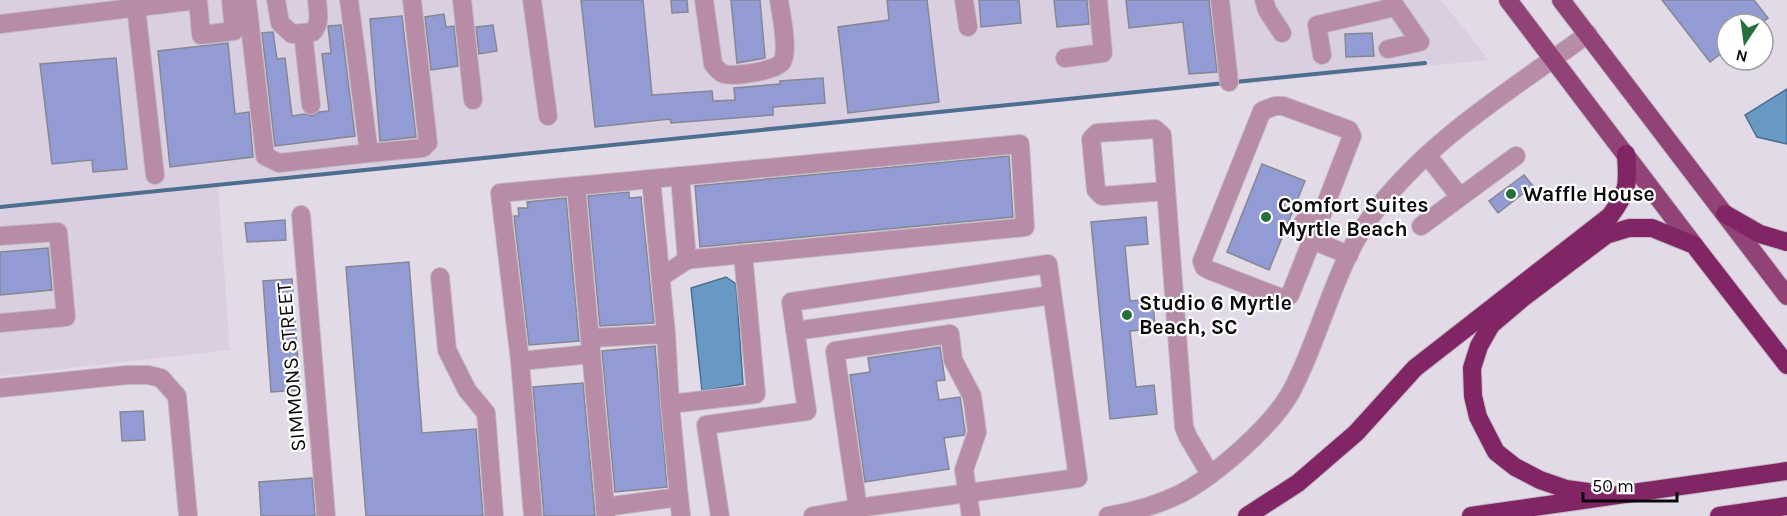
<svg xmlns="http://www.w3.org/2000/svg" width="1787" height="516" font-family="Karla,sans-serif">
<rect width="100%" height="100%" fill="#e2dbe7"/>
<!-- built -->
<polygon fill="#d9cfe1" points="0,0 1441,0 1489,60 218,184 230,350 0,376"/>
<!-- water -->
<g fill="#6899c5" stroke="#4d6e8e" stroke-width="1.5">
<polygon points="1787,89 1787,144 1757,137 1745,115"/>
<polygon points="726,277 736,284 743,384 702,391 691,288"/>
</g>
<g fill="none" stroke-linecap="round" stroke-linejoin="round">
<!-- stream -->
<g stroke="#4d6e8e" stroke-width="4">
<polyline points="1235,82 1425,63"/>
<polyline points="0,207 1225,83"/>
</g>
</g>
<!-- building -->
<g fill="#939bd4" stroke="#858793" stroke-width="1.5">
<polygon points="581,0 643,0 652,95 712,91 713,101 735,100 734,88 780,84 780,81 823,78 825,103 773,107 773,115 671,123 670,119 595,127"/>
<polygon points="671,0 687,0 688,12 672,13"/>
<polygon points="731,0 760,0 765,58 737,63"/>
<polygon points="887,0 927,0 939,102 848,113 838,27 889,20"/>
<polygon points="979,0 1019,0 1021,23 981,27"/>
<polygon points="1054,0 1087,0 1089,24 1057,27"/>
<polygon points="1126,0 1209,0 1217,72 1189,74 1183,22 1129,28"/>
<polygon points="1662,0 1754,0 1768,18 1760,24 1727,24 1727,49 1710,62"/>
<polygon points="444,14 446,27 454,26 458,66 431,70 425,17"/>
<polygon points="402,16 416,137 380,141 370,19"/>
<polygon points="341,25 355,136 275,146 262,33 273,32 277,59 285,58 292,116 305,114 312,116 319,112 329,111 322,54 331,53 328,26"/>
<polygon points="493,25 497,51 479,54 476,27"/>
<polygon points="1372,33 1374,56 1346,57 1345,34"/>
<polygon points="228,43 235,114 249,112 253,157 170,167 158,51"/>
<polygon points="116,58 127,169 93,172 92,160 52,164 40,64"/>
<polygon points="1009,156 1013,217 700,247 695,186"/>
<polygon points="1262,164 1305,181 1269,270 1227,252"/>
<polygon points="1524,175 1533,186 1498,213 1489,201"/>
<polygon points="629,192 629,198 641,197 654,323 600,326 588,196"/>
<polygon points="566,198 579,341 529,345 514,216 519,216 518,208 528,208 527,202"/>
<polygon points="1146,217 1148,244 1125,246 1130,301 1153,299 1155,329 1130,331 1136,387 1154,385 1157,414 1110,419 1091,222"/>
<polygon points="285,220 286,240 247,242 245,223"/>
<polygon points="48,248 52,290 0,295 0,252"/>
<polygon points="409,262 422,433 476,429 483,516 366,516 346,267"/>
<polygon points="292,279 300,390 271,392 263,281"/>
<polygon points="655,346 667,487 615,492 602,351"/>
<polygon points="940,347 945,380 936,381 939,400 960,397 965,431 964,435 944,438 949,469 865,482 850,375 870,372 868,358"/>
<polygon points="583,383 595,516 544,516 533,387"/>
<polygon points="143,411 145,440 122,441 120,412"/>
<polygon points="312,478 315,516 261,516 259,482"/>
</g>
<g fill="none" stroke-linecap="round" stroke-linejoin="round">
<!-- minor-tunnel -->
<polyline stroke="#c2bcc6" stroke-width="18" stroke-dasharray="18 9" stroke-linecap="butt" points="1297,239 1302,224"/>
<!-- minor casing -->
<g stroke="#c0bac4" stroke-width="20">
<g id="minor">
<polyline points="198,0 201,35 234,31 231,0"/>
<polyline points="247,0 265,156 279,163 369,153"/>
<path d="M276,0L280,23L292,34L313,32C321,22 318,12 317,0"/>
<polyline points="349,0 369,153 423,148 428,143 412,0"/>
<polyline points="462,0 473,100"/>
<polyline points="532,0 548,116"/>
<path d="M704,0L713,64C716,68 719,72 724,74C733,77 777,71 782,62C789,50 781,14 779,0"/>
<polyline points="964,0 968,27"/>
<polyline points="1220,0 1229,82"/>
<polyline points="1264,0 1267,10 1282,33"/>
<polyline points="136,7 155,175"/>
<polyline points="0,24 197,0"/>
<polyline points="303,33 311,105"/>
<polyline points="1388,49 1420,42 1391,0"/>
<polyline points="1322,55 1317,25 1395,7"/>
<polyline points="1065,58 1103,53 1098,0"/>
<polyline points="1427,155 1460,197"/>
<polyline points="680,176 687,260"/>
<polyline points="651,179 1020,144 1025,227 693,259 687,260 661,277"/>
<polyline points="576,186 651,179 666,334 590,338"/>
<polyline points="1166,191 1102,196 1096,190 1091,139 1097,133 1155,129 1162,135 1184,427 1188,437 1210,474"/>
<polyline points="301,215 326,516"/>
<polyline points="1302,224 1306,219 1321,218"/>
<polyline points="1421,226 1516,156"/>
<polyline points="0,236 58,232 66,317 0,323"/>
<polyline points="1312,240 1352,136 1349,130 1283,106 1275,106 1262,111 1202,261 1204,267 1209,270 1284,299 1290,295 1312,240 1349,255"/>
<polyline points="440,277 447,350 467,390 486,413 494,516"/>
<polyline points="795,331 1052,295"/>
<polyline points="520,361 500,193 576,186 606,516"/>
<polyline points="0,388 127,375 148,375 161,378 177,396 188,516"/>
<polyline points="670,404 756,394 743,254"/>
<polyline points="679,497 681,516"/>
<polyline points="605,507 679,497 670,404 666,334"/>
<polyline points="533,516 520,361 591,354"/>
<polyline points="720,516 706,425 807,411 791,302 1048,264 1078,478 858,508 813,516"/>
<polyline points="859,516 835,351 950,334 953,360 972,396 977,432 964,470 971,516"/>
<path d="M1108,516C1133,512 1160,504 1182,493C1217,474 1272,426 1291,392C1320,338 1334,268 1370,218C1427,140 1511,90 1588,34"/>
</g>
</g>
<!-- major casing -->
<g stroke="#c0bac4" stroke-width="20">
<g id="major">
<polyline points="1508,0 1694,245"/>
<polyline points="1561,0 1787,296"/>
</g>
</g>
<!-- highway casing -->
<g stroke="#c0bac4" stroke-width="20">
<g id="highway">
<polyline points="1725,214 1760,234 1787,242"/>
<polyline points="1609,495 1566,489 1540,480 1515,467 1496,452 1478,417 1473,396 1472,368 1479,346 1491,325 1524,297 1606,235 1629,228 1652,228 1694,245 1787,365"/>
<path d="M1247,516L1298,483L1356,433L1415,368L1610,216C1629,191 1628,184 1626,154"/>
<polyline points="1471,516 1787,471"/>
<polyline points="1719,516 1787,506"/>
</g>
</g>
<!-- minor -->
<use href="#minor" stroke="#b88ba6" stroke-width="18"/>
<!-- major -->
<use href="#major" stroke="#914377" stroke-width="18"/>
<!-- highway -->
<use href="#highway" stroke="#812565" stroke-width="18"/>
</g>
<!-- markers -->
<g fill="#256f3d" stroke="#fff" stroke-width="2">
<circle cx="1511" cy="194" r="6"/>
<circle cx="1266" cy="217" r="6"/>
<circle cx="1127" cy="315" r="6"/>
</g>
<g text-anchor="middle" dominant-baseline="central" stroke-width="4.5" stroke-linejoin="round" paint-order="stroke">
<!-- poi labels -->
<g font-size="21" font-weight="bold" fill="#0d0a0e" stroke="#fff" text-anchor="start">
<text x="1523" y="194">Waffle House</text>
<text x="1278" y="205">Comfort Suites<tspan x="1278" dy="24">Myrtle Beach</tspan></text>
<text x="1139" y="303">Studio 6 Myrtle<tspan x="1139" dy="24">Beach, SC</tspan></text>
</g>
<!-- street labels -->
<g font-size="21" fill="#0d0a0e" stroke="#fff">
<text transform="translate(291 367) rotate(-95)">SIMMONS STREET</text>
</g>
</g>
<!-- north arrow -->
<g transform="translate(1745 42) rotate(193)"><circle r="28" fill="#ffffff" stroke="#9e9d9f" stroke-width="1.5"/>
<path d="M0-4.5L10 22L0 15L-10 22Z" fill="#256f3d"/>
<text y="-9" font-size="16" font-weight="bold" text-anchor="middle" fill="#0d0a0e">N</text>
</g>
<!-- scale -->
<path d="M1583 492v9h94v-9" fill="none" stroke="#0d0a0e" stroke-width="3"/>
<text x="1592" y="492" font-size="18" fill="#0d0a0e" stroke="#ffffff" stroke-width="4.5" paint-order="stroke">50 m</text>
</svg>
